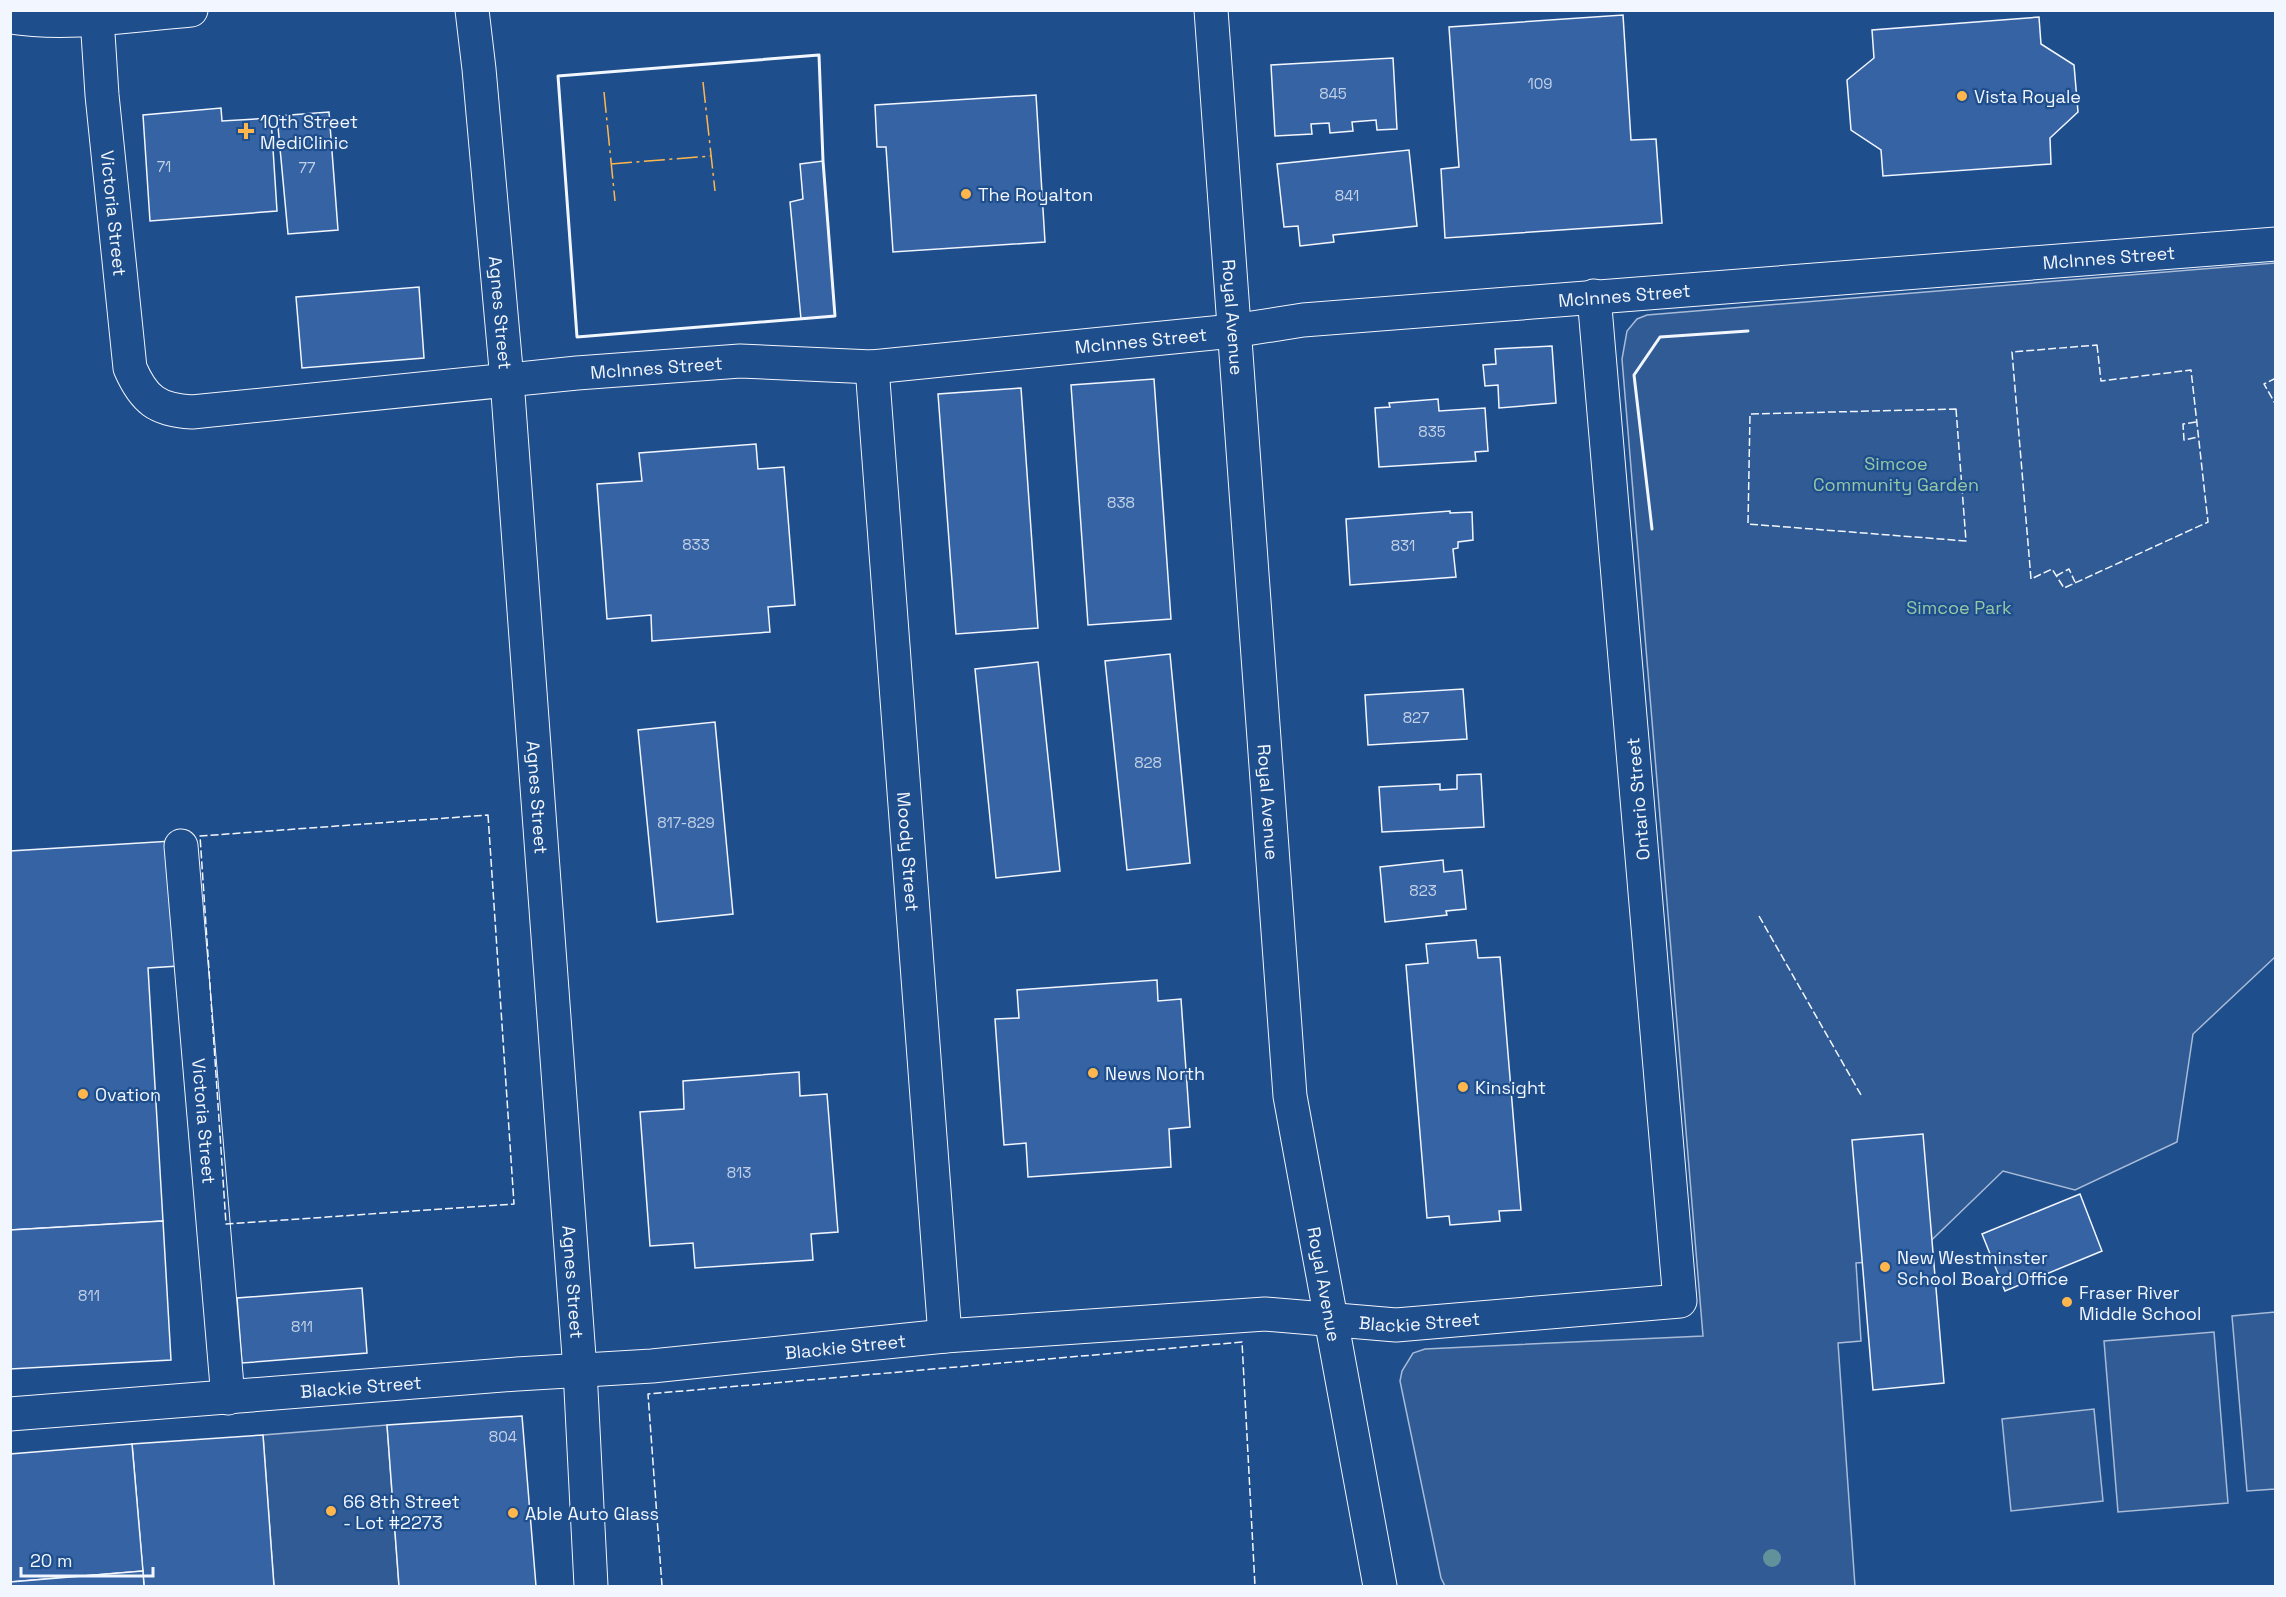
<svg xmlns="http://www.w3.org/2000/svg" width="2286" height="1597" font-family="'Space Grotesk',sans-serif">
<rect width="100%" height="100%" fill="#1f4e8c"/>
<!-- built -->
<g fill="#305b95" stroke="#a8bbd7" stroke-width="1.5">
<polygon points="2275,263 2275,957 2193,1034 2177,1142 2075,1190 2003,1171 1912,1259 1856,1263 1861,1341 1838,1343 1855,1586 1445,1586 1441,1578 1400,1381 1402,1371 1413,1353 1425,1349 1703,1336 1622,359 1627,331 1637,319 1647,315"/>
<polygon points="2275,1312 2275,1489 2247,1491 2232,1316"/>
<polygon points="2214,1332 2228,1503 2118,1512 2104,1341"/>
<polygon points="2094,1409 2103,1501 2011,1511 2002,1419"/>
<polygon points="387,1425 399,1586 274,1586 263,1435"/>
</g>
<!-- building -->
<g fill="#3563a3" stroke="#f2f6ff" stroke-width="1.5">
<polygon points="1623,15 1631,140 1656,139 1662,223 1445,238 1441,169 1459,167 1449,27"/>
<polygon points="2039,17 2041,44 2074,65 2078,112 2050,138 2051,164 1883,176 1881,150 1851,130 1847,80 1874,58 1872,30"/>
<polygon points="1393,58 1397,129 1377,130 1376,120 1352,122 1353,131 1330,133 1329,123 1311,124 1312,134 1275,136 1271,65"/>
<polygon points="1036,95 1045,242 893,252 886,147 877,147 875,105"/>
<polygon points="221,108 222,121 271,118 277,211 150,221 143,115"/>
<polygon points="329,112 338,230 288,234 277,116"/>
<polygon points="1409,150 1417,226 1333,235 1334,242 1300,246 1298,226 1284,227 1277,164"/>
<polygon points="823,161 835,316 801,319 790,202 803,199 800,164"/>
<polygon points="419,287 424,358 302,368 296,297"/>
<polygon points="1552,346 1556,403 1499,408 1498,385 1485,386 1483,365 1496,364 1495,349"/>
<polygon points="1154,379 1171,619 1088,625 1071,385"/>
<polygon points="1021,388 1038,628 956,634 938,394"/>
<polygon points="1438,399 1439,411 1485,408 1488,451 1475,452 1476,461 1379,467 1375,408 1390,407 1389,403"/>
<polygon points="756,444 758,469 784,467 795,605 768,607 770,632 652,641 651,615 607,619 597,484 642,481 639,453"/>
<polygon points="1450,511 1450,513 1472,512 1473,540 1458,542 1458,548 1453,549 1456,577 1350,585 1346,519"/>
<polygon points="1170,654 1190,863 1127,870 1105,661"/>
<polygon points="1038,662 1060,871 996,878 975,669"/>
<polygon points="1463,689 1467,739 1368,745 1365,695"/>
<polygon points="715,722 733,914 657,922 638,730"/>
<polygon points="1481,774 1484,827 1382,832 1379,787 1440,784 1440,790 1457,789 1457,775"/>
<polygon points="172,841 179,966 148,968 163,1221 10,1230 10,851"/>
<polygon points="1443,860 1444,872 1462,870 1466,909 1446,911 1447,915 1385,922 1380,867"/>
<polygon points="1476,940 1478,958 1500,957 1521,1210 1499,1211 1500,1221 1450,1225 1449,1216 1427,1218 1406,965 1428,963 1426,944"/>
<polygon points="1157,980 1158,1001 1181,999 1190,1127 1169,1129 1171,1167 1028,1177 1026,1143 1004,1145 995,1019 1019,1018 1017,990"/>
<polygon points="799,1072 800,1096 827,1094 838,1232 811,1234 813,1260 695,1268 693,1243 650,1246 640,1112 684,1109 683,1081"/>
<polygon points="1923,1134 1944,1383 1873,1390 1852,1140"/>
<polygon points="2080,1194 2102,1251 2005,1291 1982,1234"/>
<polygon points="163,1221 171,1360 10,1369 10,1230"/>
<polygon points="362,1288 367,1353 242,1363 237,1298"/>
<polygon points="522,1416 536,1586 399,1586 387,1425"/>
<polygon points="263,1435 274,1586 144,1586 132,1444"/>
<polygon points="132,1444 143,1571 10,1582 10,1454"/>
<polygon points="143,1571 144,1586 10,1586 10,1582"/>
</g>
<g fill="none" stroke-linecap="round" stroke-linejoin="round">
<!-- minor casing -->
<g stroke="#f2f6ff" stroke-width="35">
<g id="minor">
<path id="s1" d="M472,10L479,69L507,380L580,1370L591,1586"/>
<path id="s2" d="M97,18L102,95L130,368C144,400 157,410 192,412L577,373L740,361L872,367L1233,331L1303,320L2276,244"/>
<path id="s3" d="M872,367L945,1336"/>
<path id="s4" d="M181,846L228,1398"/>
<path id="s5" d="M10,1414L517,1374L652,1366L945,1336L1265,1314L1396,1325L1680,1301L1594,296"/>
</g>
</g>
<!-- tertiary casing -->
<g stroke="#f2f6ff" stroke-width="35">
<path id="tertiary" d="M10,17C69,26 132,15 191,10"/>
</g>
<!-- primary casing -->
<g stroke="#f2f6ff" stroke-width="35">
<g id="primary">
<path id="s6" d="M1211,10L1290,1096L1380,1586"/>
</g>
</g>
<!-- minor -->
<use href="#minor" stroke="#1f4e8c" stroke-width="33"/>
<!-- tertiary -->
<use href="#tertiary" stroke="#1f4e8c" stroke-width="33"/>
<!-- primary -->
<use href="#primary" stroke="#1f4e8c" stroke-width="33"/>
<!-- fence -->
<g stroke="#f2f6ff" stroke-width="1.5" stroke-dasharray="8 3" stroke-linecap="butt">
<polygon points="2097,345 2101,381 2191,370 2208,522 2064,588 2052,569 2031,579 2012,352"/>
<polyline points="2276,378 2264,384 2276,405"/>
<polygon points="1956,409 1966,541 1748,524 1750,414"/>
<polyline points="2196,422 2183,424 2184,440 2198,437"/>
<polyline points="2056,576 2069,569 2075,582"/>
<polygon points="488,815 514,1204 226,1224 200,836"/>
<polyline points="1759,916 1861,1095"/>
<polyline points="662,1586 648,1394 1242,1342 1255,1586"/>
</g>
<!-- wall -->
<g stroke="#f2f6ff" stroke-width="3">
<polygon points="819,55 823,161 835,316 577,337 558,76"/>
<polyline points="1652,529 1634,375 1660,337 1748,331"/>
</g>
<!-- power -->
<g stroke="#ffb74d" stroke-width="1.5" stroke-dasharray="21 4.5 3 4.5" stroke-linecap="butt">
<polyline points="703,82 715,191"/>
<polyline points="604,92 615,201"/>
<polyline points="611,164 711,156"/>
</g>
</g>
<!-- trees -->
<circle fill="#61919a" cx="1772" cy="1558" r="9"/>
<!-- markers -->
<g fill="#ffb74d" stroke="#1f4e8c" stroke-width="2">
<circle cx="1962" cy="96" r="6"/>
<path d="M243 122h6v6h6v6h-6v6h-6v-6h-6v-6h6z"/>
<circle cx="966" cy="194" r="6"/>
<circle cx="1093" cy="1073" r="6"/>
<circle cx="1463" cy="1087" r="6"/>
<circle cx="83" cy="1094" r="6"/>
<circle cx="1885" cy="1267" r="6"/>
<circle cx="2067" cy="1302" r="6"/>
<circle cx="331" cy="1511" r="6"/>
<circle cx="513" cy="1513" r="6"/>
</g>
<g text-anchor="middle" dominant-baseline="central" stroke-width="4.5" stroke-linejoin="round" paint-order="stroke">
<!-- number labels -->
<g font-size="15" fill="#c3d1e8">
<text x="1540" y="83">109</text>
<text x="1333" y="93">845</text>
<text x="164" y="166">71</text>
<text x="307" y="167">77</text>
<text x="1347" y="195">841</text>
<text x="1432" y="431">835</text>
<text x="1121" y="502">838</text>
<text x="696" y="544">833</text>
<text x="1403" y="545">831</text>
<text x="1416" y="717">827</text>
<text x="1148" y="762">828</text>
<text x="686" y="822">817-829</text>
<text x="1423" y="890">823</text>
<text x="739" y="1172">813</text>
<text x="89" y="1295">811</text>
<text x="302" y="1326">811</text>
<text x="503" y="1436">804</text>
</g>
<!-- poi labels -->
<g font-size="18" fill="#f2f6ff" stroke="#1f4e8c" text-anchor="start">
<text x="1974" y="96">Vista Royale</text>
<text x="260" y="121">10th Street<tspan x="260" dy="21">MediClinic</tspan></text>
<text x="978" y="194">The Royalton</text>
<text x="1105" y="1073">News North</text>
<text x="1475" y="1087">Kinsight</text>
<text x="95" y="1094">Ovation</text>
<text x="1897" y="1257">New Westminster<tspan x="1897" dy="21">School Board Office</tspan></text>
<text x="2079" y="1292">Fraser River<tspan x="2079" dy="21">Middle School</tspan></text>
<text x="343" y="1501">66 8th Street<tspan x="343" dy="21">- Lot #2273</tspan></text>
<text x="525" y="1513">Able Auto Glass</text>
</g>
<!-- street labels -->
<g font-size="18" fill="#f2f6ff" stroke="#1f4e8c">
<text stroke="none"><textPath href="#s2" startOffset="196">Victoria Street</textPath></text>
<text stroke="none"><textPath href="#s2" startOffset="2358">McInnes Street</textPath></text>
<text stroke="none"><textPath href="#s2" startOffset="1872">McInnes Street</textPath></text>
<text stroke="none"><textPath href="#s1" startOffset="304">Agnes Street</textPath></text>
<text stroke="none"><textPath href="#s6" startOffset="308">Royal Avenue</textPath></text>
<text stroke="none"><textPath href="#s2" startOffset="1386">McInnes Street</textPath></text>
<text stroke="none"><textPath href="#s2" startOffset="900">McInnes Street</textPath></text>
<text stroke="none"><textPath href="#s1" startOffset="790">Agnes Street</textPath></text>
<text transform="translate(1638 799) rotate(-95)">Ontario Street</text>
<text stroke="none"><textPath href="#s6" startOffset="794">Royal Avenue</textPath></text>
<text stroke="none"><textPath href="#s3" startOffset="486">Moody Street</textPath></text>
<text stroke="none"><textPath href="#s4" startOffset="276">Victoria Street</textPath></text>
<text stroke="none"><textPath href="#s1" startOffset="1276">Agnes Street</textPath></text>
<text stroke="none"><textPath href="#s6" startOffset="1280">Royal Avenue</textPath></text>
<text stroke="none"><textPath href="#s5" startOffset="1414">Blackie Street</textPath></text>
<text stroke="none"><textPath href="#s5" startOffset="838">Blackie Street</textPath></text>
<text stroke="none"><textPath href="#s5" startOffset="352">Blackie Street</textPath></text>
</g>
<!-- park labels -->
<g font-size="18" fill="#97c8a6" stroke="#1f4e8c">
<text x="1896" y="463">Simcoe<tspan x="1896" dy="21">Community Garden</tspan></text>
<text x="1959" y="607">Simcoe Park</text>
</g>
</g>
<!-- border -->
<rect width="2286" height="1597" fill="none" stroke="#f2f6ff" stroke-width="24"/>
<!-- scale -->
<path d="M21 1567v9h132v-9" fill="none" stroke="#f2f6ff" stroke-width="3"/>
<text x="30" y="1567" font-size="18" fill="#f2f6ff" stroke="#1f4e8c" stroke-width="4.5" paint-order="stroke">20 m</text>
</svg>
